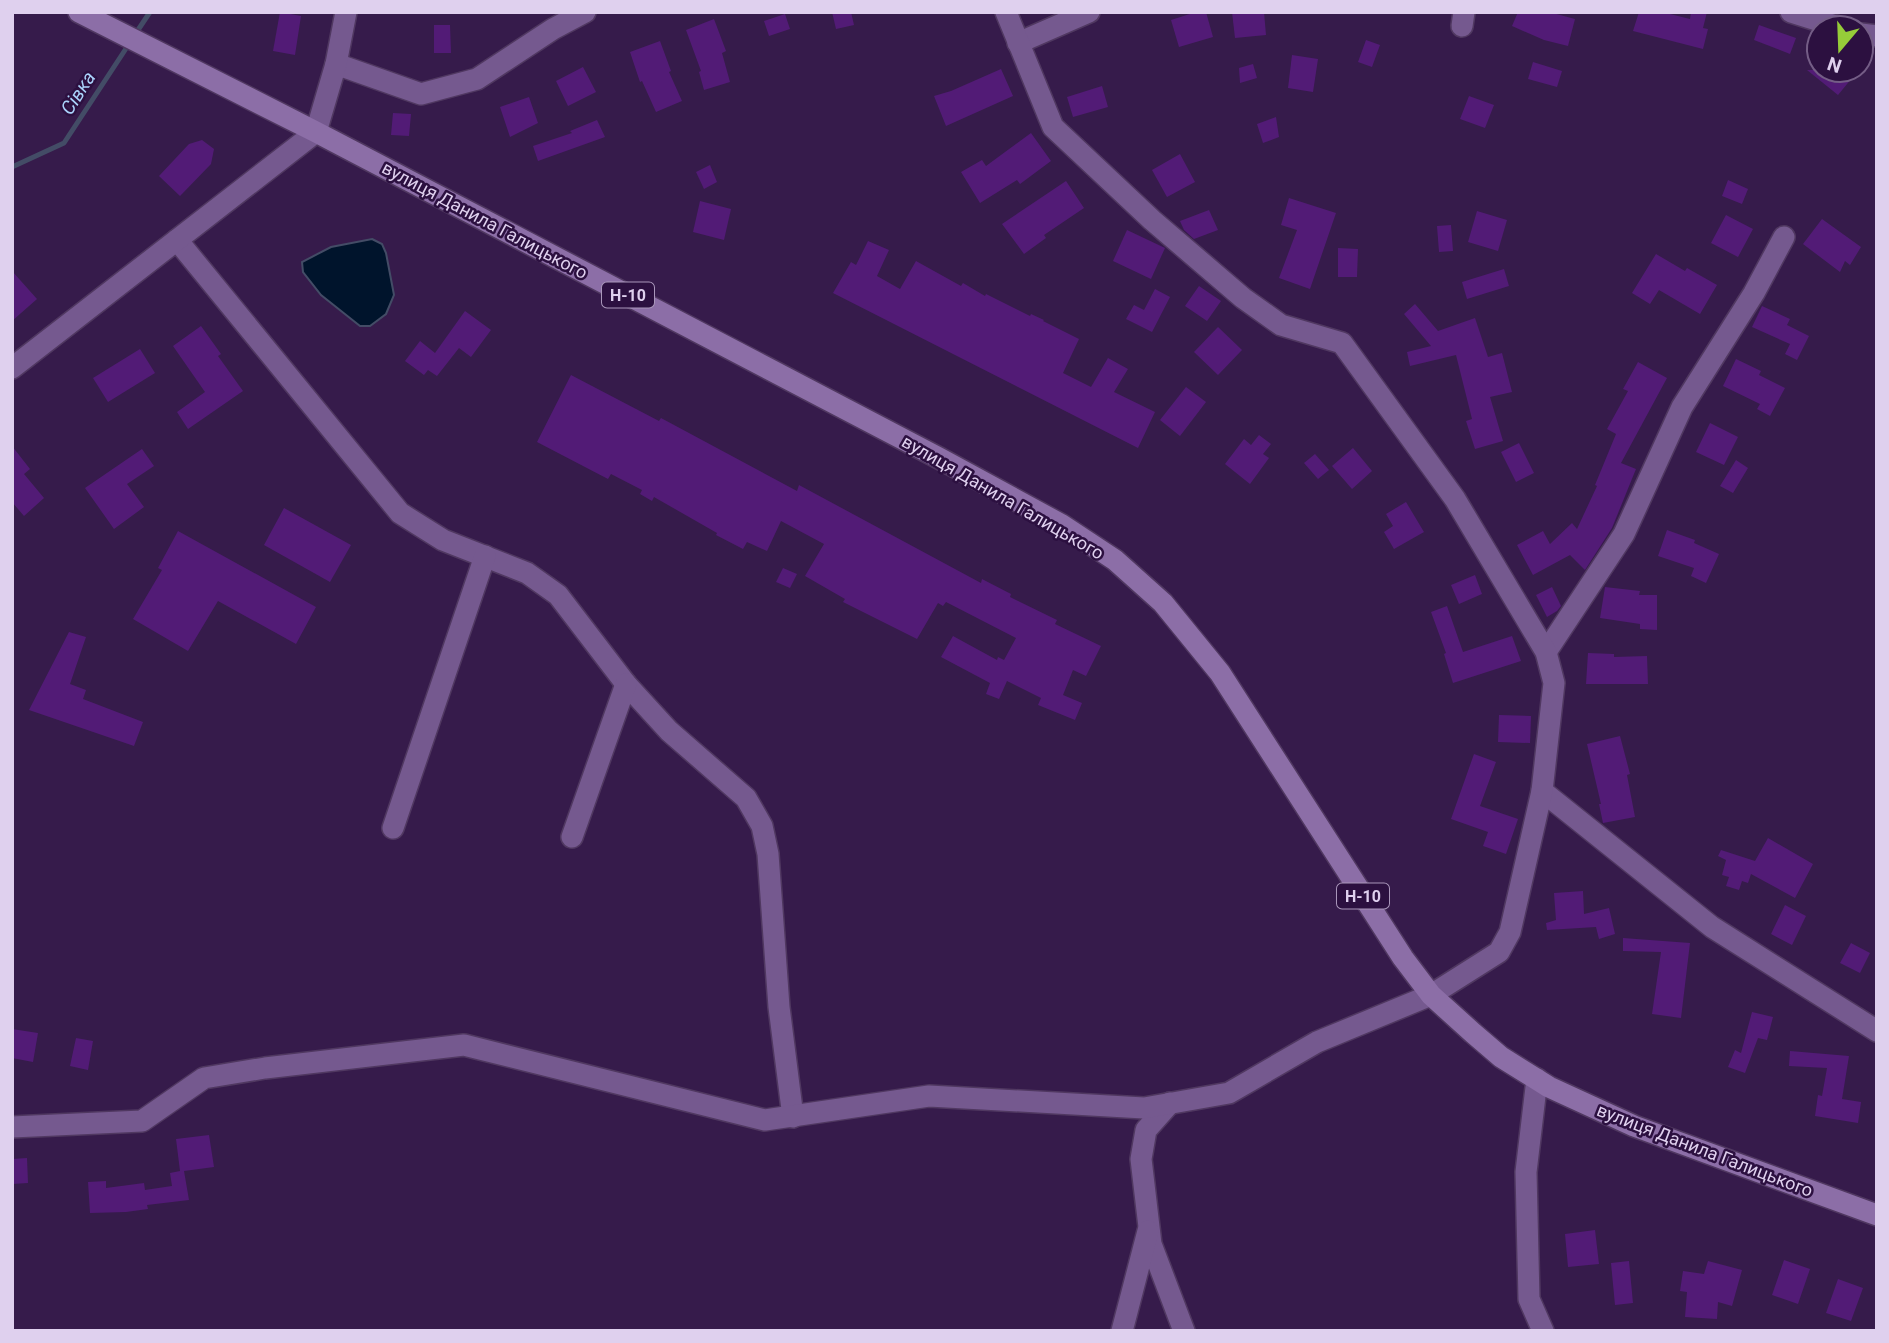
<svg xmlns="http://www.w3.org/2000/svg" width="1889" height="1343" font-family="Roboto,sans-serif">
<rect width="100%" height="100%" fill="#361b4b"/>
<!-- water -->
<polygon fill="#00142c" stroke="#434c66" stroke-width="2" points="372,239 382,244 386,253 394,295 386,314 370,326 360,326 321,295 303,272 302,262 331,247"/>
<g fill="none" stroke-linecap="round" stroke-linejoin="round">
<!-- stream -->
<g stroke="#434c66" stroke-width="5">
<polyline points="134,36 150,12"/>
<polyline points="12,167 64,143 129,44"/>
</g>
</g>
<!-- building -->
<g fill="#521b76">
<polygon points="280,12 301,16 295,55 273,51"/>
<polygon points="832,12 851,12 854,25 836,29"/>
<polygon points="1196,12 1206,12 1213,37 1179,47 1171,20"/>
<polygon points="1232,12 1264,12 1266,35 1235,38"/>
<polygon points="1518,12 1549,12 1575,19 1568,46 1544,40 1512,26"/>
<polygon points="1639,12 1662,12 1690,19 1691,12 1707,12 1703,28 1708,29 1703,49 1633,31"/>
<polygon points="785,14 790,29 769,36 764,21"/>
<polygon points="714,19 726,51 722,53 730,82 704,90 699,72 701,71 686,30"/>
<polygon points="434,25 450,25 451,53 434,53"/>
<polygon points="1759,25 1796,38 1790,54 1754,40"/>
<polygon points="1366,40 1380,45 1372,67 1358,62"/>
<polygon points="660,41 671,71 669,72 682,101 656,112 642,81 640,82 630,52"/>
<polygon points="1292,55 1318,59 1313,92 1288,88"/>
<polygon points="1533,62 1562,71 1557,87 1528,79"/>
<polygon points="1253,64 1257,78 1240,83 1239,68"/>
<polygon points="583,67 596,92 568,106 556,81"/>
<polygon points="1001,69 1013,96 946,126 934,96 951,91"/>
<polygon points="1807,70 1842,70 1852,78 1838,95"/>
<polygon points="1102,86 1108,107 1073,117 1067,97"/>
<polygon points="1469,96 1494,105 1485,128 1460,119"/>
<polygon points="529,97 538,123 510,137 500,107"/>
<polygon points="393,113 411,114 409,136 391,135"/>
<polygon points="1276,117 1279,137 1263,143 1257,124"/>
<polygon points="597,120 605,137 538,161 533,146 572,133 570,131"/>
<polygon points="1031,133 1051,161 1020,184 1017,180 980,203 961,172 982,160 986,166"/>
<polygon points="202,140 214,149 211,164 180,196 159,176 189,144"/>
<polygon points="1180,154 1195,182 1167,197 1152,170"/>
<polygon points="710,165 717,182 704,189 696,172"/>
<polygon points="1728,180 1748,189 1742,204 1722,196"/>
<polygon points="1066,181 1084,208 1044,235 1046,238 1024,254 1002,224"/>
<polygon points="1289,198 1336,213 1310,289 1279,278 1297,230 1281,225"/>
<polygon points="700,201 731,209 724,240 693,232"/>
<polygon points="1209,210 1218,230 1194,239 1184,230 1180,221"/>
<polygon points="1477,211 1507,220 1498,251 1468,242"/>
<polygon points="1726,215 1753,229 1738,257 1711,243"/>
<polygon points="1822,219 1861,247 1850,265 1845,261 1840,272 1803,244"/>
<polygon points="1451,225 1453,251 1439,252 1437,226"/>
<polygon points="1127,230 1165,248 1151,279 1113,261"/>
<polygon points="868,241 889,250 877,276 900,289 916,261 961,286 963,283 985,296 986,294 1030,316 1031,314 1044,320 1043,321 1079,339 1063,373 1091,387 1108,358 1128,369 1114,392 1155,412 1138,448 833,293 851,262 856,265"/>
<polygon points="1338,248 1358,249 1357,277 1338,277"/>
<polygon points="1656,254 1685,271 1687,268 1717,285 1700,314 1659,290 1650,304 1632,293"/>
<polygon points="1504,269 1509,286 1467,299 1462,282"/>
<polygon points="12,271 37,299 12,321"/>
<polygon points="1199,286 1221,301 1207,321 1185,306"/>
<polygon points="1155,289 1170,297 1152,332 1126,319 1134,305 1144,310"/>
<polygon points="1415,304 1438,331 1475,318 1488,357 1502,353 1512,392 1490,397 1503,441 1475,449 1466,421 1472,419 1456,355 1410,366 1407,352 1431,346 1404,314"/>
<polygon points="1762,306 1790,319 1787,325 1809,336 1797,360 1785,354 1790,344 1752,327"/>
<polygon points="465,311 491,330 471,357 459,348 437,376 428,370 424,375 405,361 420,341 435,353"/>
<polygon points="201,326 221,354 218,356 243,391 188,429 177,412 205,392 173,346"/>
<polygon points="1218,327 1242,350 1218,375 1194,352"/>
<polygon points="140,349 155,373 108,402 93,378"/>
<polygon points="1736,359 1761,371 1759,375 1785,388 1770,416 1757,409 1760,404 1723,386"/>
<polygon points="1638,362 1667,378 1621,463 1636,469 1612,528 1585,570 1570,555 1533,575 1517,545 1543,531 1550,544 1572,523 1577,529 1597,486 1595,485 1616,434 1607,429 1628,391 1623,389"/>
<polygon points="571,375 659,421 661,418 797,491 799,485 981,583 982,579 1011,594 1010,597 1057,620 1055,624 1101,646 1086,676 1073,670 1063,695 1082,703 1075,720 1038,705 1041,698 1007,681 999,699 986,694 990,683 941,657 953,636 997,660 998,657 1004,660 1016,638 946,602 943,606 938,603 917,639 843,602 845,599 805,576 824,544 781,521 767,551 747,542 743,549 716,535 717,533 654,497 652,501 640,494 642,490 611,474 608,479 537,442"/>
<polygon points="1186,387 1206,402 1180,436 1160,420"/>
<polygon points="1710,423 1738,437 1724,465 1696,452"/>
<polygon points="1259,435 1271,444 1263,454 1269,458 1250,484 1225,464 1244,439 1251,445"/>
<polygon points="1519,443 1534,473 1516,482 1501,452"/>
<polygon points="12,446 30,469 24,474 44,498 24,516 12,502"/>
<polygon points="1353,448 1372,471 1352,489 1332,466"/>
<polygon points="142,449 154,466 127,484 144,507 114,529 85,488"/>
<polygon points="1315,454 1329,470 1318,479 1304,463"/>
<polygon points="1736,460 1748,468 1733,493 1720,486"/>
<polygon points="1406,502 1424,532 1394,549 1384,532 1393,526 1386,514"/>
<polygon points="284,508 351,545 330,582 264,545"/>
<polygon points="1667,530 1695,540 1694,543 1719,554 1706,583 1691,576 1694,568 1658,556"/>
<polygon points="178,531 316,607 296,644 218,601 188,651 133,619 162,570 158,568"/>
<polygon points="783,568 797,574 790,588 776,582"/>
<polygon points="1475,575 1482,594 1459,604 1451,585"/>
<polygon points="1552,587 1561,606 1557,611 1547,617 1536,595"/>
<polygon points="1605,587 1640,591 1639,595 1657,595 1657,630 1640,629 1640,624 1600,618"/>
<polygon points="1447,606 1463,652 1512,636 1521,661 1453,683 1444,654 1446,653 1431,612"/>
<polygon points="69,632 86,637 70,684 86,690 83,699 143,722 134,746 29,710"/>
<polygon points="1588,653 1614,654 1614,657 1647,656 1648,684 1586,684"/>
<polygon points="1499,715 1531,716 1530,743 1498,742"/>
<polygon points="1620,736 1630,774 1627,775 1635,817 1603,823 1599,804 1601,804 1587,744"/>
<polygon points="1474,754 1496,762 1480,806 1518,819 1506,854 1483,846 1488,832 1451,819"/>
<polygon points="1768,838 1813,864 1795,898 1751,874 1748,883 1742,881 1739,890 1726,886 1729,877 1722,875 1726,860 1718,856 1721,850 1755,861"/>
<polygon points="1583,891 1584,914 1609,908 1615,934 1599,939 1596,927 1547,930 1546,923 1556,920 1554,893"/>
<polygon points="1785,905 1806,916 1792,945 1771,934"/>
<polygon points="1623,938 1690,943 1681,1018 1652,1014 1661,952 1623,951"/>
<polygon points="1851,943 1870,953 1860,973 1840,963"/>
<polygon points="1752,1012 1773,1017 1767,1040 1758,1038 1745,1073 1728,1067 1735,1050 1741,1053"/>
<polygon points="12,1029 38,1033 33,1062 12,1058"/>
<polygon points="76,1038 93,1041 88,1070 70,1066"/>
<polygon points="1790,1051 1849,1056 1842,1099 1861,1102 1858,1123 1815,1116 1818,1095 1822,1096 1827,1068 1789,1066"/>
<polygon points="209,1135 214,1167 184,1171 189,1200 147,1205 148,1209 126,1212 90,1213 88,1182 106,1181 106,1188 144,1183 145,1190 172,1186 170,1173 180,1171 176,1139"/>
<polygon points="27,1158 28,1183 12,1184 12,1159"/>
<polygon points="1595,1230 1599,1264 1568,1267 1565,1234"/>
<polygon points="1784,1260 1810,1269 1798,1304 1772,1295"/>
<polygon points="1629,1261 1633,1303 1615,1305 1611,1263"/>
<polygon points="1708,1261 1742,1270 1732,1306 1718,1302 1717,1319 1685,1317 1687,1292 1680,1291 1683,1271 1704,1274"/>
<polygon points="1838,1279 1863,1288 1851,1321 1826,1313"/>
</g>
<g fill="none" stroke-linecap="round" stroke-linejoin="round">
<!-- minor casing -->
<g stroke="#503861" stroke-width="24">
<g id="minor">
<polyline points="1791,12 1842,28"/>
<polyline points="1462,26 1464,12"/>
<polyline points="1861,34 1877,36"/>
<polyline points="1018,43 1089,12"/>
<polyline points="336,64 421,94 477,79 553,29 585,12"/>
<polyline points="177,240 400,513 443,540 527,573 558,595 626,684 669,731 746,798 762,826 768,854 779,1007 793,1117"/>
<polyline points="12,368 316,132 336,64 346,12"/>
<polyline points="1546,652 1624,534 1682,407 1754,293 1784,237"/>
<polyline points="1542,791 1712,927 1877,1031"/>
<polyline points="393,828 485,556"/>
<polyline points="572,837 626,684"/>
<polyline points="1537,1079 1526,1172 1529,1299 1543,1331"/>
<polyline points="1170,1103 1146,1130 1141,1159 1151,1244 1184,1331"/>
<polyline points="12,1127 142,1121 204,1078 265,1068 464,1045 765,1120 929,1096 1144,1108 1229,1093 1317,1042 1431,995 1499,952 1510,932 1542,791 1554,683 1546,652 1455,499 1342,343 1281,325 1243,298 1152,220 1053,127 1006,12"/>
<polyline points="1122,1331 1148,1231"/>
</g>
</g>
<!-- major casing -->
<g stroke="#503861" stroke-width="24">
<polyline id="major" points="79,12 316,132 939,458 1062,525 1115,560 1163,603 1220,673 1403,958 1431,995 1473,1033 1501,1057 1549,1087 1634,1126 1877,1215"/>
</g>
<!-- minor -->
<use href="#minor" stroke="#75598f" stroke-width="21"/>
<!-- major -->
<use href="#major" stroke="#8c6ea7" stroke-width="21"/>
</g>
<g text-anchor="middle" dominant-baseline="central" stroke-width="5" stroke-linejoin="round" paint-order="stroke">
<!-- shield labels -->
<g fill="#2c1040" stroke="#a996ba" stroke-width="2">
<rect x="602" y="282.5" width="52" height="25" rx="5"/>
<rect x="1337" y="883.5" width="52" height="25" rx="5"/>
</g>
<g font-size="16" font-weight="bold" fill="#dfd0ee">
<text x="628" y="295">Н-10</text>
<text x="1363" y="896">Н-10</text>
</g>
<!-- street labels -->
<g font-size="18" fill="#dfd0ee" stroke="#2c1040">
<text transform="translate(485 220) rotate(28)">вулиця Данила Галицького</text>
<text transform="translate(1003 497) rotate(30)">вулиця Данила Галицького</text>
<text transform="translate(1705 1150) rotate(21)">вулиця Данила Галицького</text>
</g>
<!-- water labels -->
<g font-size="19" font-style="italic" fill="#aad3fb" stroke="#2c1040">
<text transform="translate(78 93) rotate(-57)">Сівка</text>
</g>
</g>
<!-- border -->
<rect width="1889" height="1343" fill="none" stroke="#dfd0ee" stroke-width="28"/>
<!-- north arrow -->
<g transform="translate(1840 49) rotate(199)"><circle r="33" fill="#2c1040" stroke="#745d86" stroke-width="2"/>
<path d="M0-5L12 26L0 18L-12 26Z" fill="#96cc39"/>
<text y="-10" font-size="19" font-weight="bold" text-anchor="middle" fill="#dfd0ee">N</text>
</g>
</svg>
